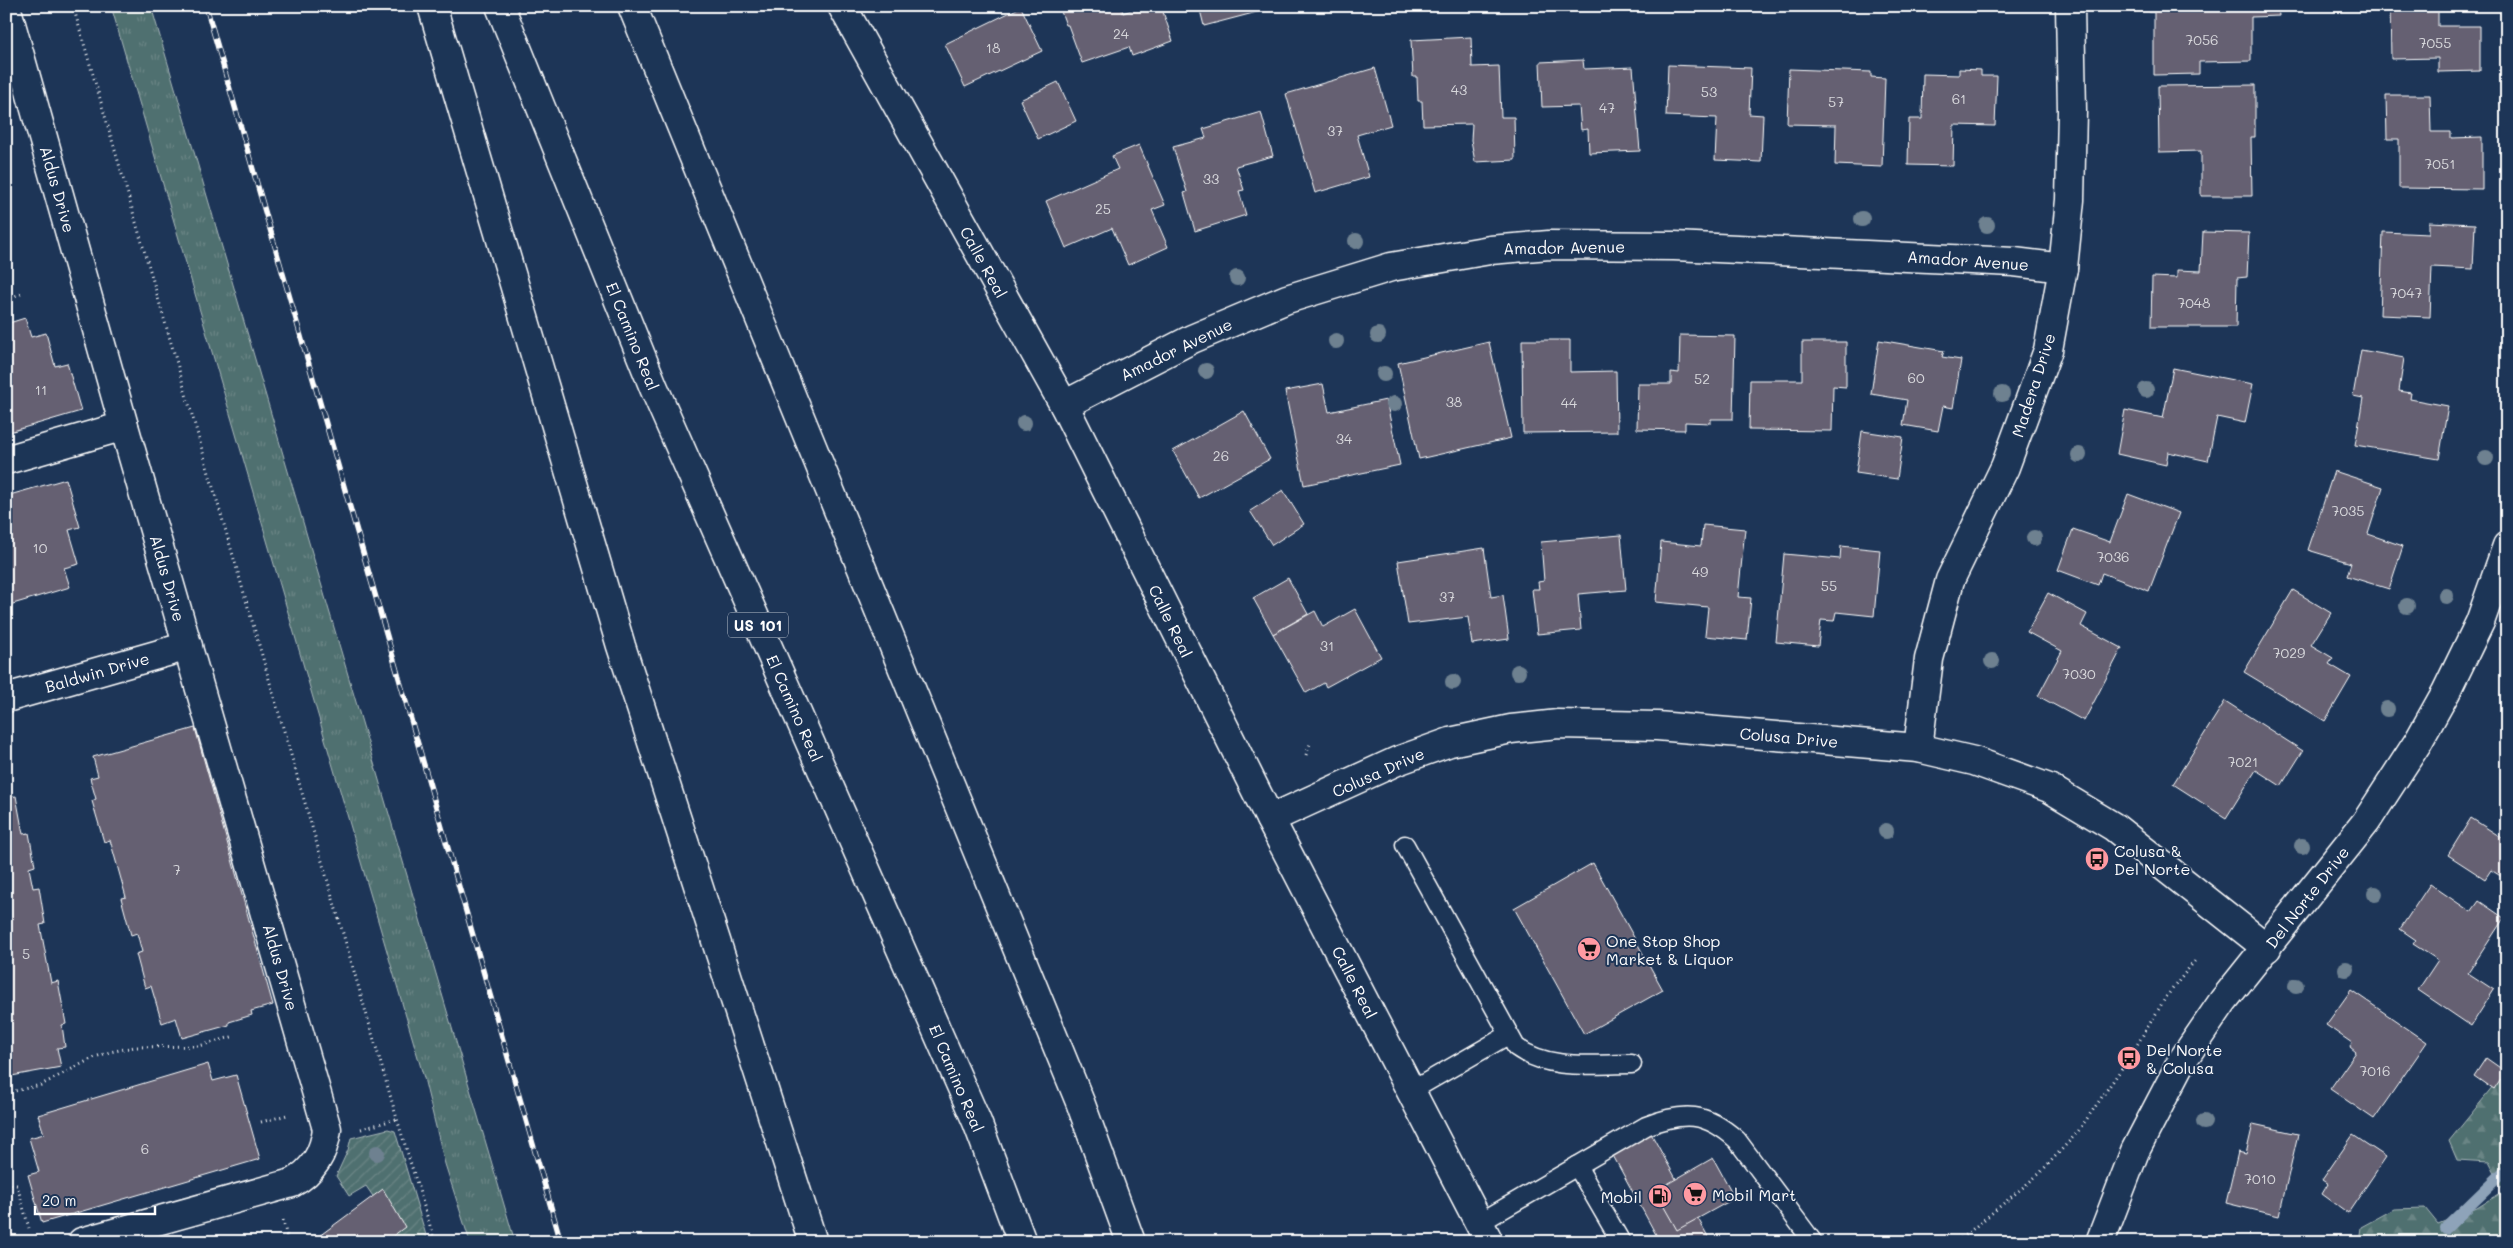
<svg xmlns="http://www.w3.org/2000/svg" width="2513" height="1248" font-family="Mali,sans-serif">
<defs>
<pattern id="grass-tufts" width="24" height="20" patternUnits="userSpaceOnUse" patternTransform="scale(1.25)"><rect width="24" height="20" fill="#507070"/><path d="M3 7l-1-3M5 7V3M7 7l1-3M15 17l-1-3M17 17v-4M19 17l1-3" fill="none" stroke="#6a8585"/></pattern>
<pattern id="forest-firs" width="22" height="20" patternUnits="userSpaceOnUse" patternTransform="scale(1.25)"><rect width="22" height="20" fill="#507070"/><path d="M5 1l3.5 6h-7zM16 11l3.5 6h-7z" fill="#6a8585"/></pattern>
<pattern id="garden-furrows" width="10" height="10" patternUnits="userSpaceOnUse" patternTransform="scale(1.25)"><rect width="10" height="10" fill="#507070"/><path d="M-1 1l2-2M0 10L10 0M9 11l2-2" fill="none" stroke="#6a8585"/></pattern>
</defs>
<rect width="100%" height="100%" fill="#1d3557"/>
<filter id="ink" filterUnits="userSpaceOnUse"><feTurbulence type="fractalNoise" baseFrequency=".02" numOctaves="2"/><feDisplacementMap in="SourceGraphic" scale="10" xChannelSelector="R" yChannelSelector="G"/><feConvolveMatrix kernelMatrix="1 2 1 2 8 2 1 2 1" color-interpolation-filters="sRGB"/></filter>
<g filter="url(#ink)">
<!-- grass -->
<polygon fill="url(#grass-tufts)" stroke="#a8b8b8" points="111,6 151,6 515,1242 470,1242 445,1164 424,1078"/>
<!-- forest -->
<polygon fill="url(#forest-firs)" stroke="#a8b8b8" points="2507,1070 2507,1242 2359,1242 2361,1227 2394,1209 2425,1208 2438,1224 2477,1208 2504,1191 2489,1162 2457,1160 2449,1141"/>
<!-- garden -->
<polygon fill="url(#garden-furrows)" stroke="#a8b8b8" points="388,1129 395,1131 428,1242 382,1242 394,1227 366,1186 349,1196 336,1176 348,1150 351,1138"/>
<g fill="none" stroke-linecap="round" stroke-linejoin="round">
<!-- stream -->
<polyline stroke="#8ea3b9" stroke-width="12" points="2446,1228 2507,1169"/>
</g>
<!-- building -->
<g fill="#656172" stroke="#fff">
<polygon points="1059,6 1121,6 1123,13 1142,6 1161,6 1173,41 1132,56 1129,47 1082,63 1068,25 1066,25"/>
<polygon points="1199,6 1280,6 1204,26"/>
<polygon points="2149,6 2278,6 2279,16 2251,17 2251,61 2199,62 2199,74 2154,75 2154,12 2149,12"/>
<polygon points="2390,6 2438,6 2438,26 2480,26 2480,71 2438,72 2438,58 2391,59"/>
<polygon points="1021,7 1042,51 965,87 945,44"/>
<polygon points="1471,37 1472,67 1499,66 1501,117 1514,117 1515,160 1475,162 1471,140 1472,124 1423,125 1422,101 1418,101 1417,77 1413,77 1411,40"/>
<polygon points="1583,60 1584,69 1633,67 1640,151 1589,153 1588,129 1581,130 1579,106 1542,107 1540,62"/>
<polygon points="1668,65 1751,68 1749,114 1763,115 1761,162 1715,160 1717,118 1666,116"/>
<polygon points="1375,68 1391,125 1357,135 1369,177 1315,193 1286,94"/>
<polygon points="1789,69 1871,72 1871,77 1885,78 1882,167 1835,165 1836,125 1787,124"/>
<polygon points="1959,69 1981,70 1981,76 1997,76 1995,126 1954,125 1953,166 1908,165 1909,119 1922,119 1923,74 1959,75"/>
<polygon points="1058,82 1076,121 1038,139 1020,100"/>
<polygon points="2255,85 2255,137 2251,137 2252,196 2201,196 2201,151 2159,152 2158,86"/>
<polygon points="2386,95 2430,95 2431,132 2451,132 2451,138 2482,137 2482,189 2399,188 2399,139 2387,139"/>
<polygon points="1261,112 1273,156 1236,166 1244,190 1239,191 1246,215 1195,231 1184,193 1187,192 1173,147 1206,138 1203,129"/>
<polygon points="1139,145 1165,205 1152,210 1168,247 1128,265 1112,228 1066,248 1046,201 1118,169 1112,156"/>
<polygon points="2429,222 2475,224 2473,269 2432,267 2430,317 2380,315 2383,232 2429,234"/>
<polygon points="2203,232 2249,233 2247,277 2237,278 2236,327 2151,327 2152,277 2177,278 2177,270 2201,271"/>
<polygon points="25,318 31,337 46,333 55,366 67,363 81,411 6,433 6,324"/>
<polygon points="1680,335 1735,336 1733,419 1711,419 1711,423 1685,422 1685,430 1637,429 1638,384 1671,384 1671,372 1679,373"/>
<polygon points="1522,340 1570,340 1570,372 1616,371 1617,432 1523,433"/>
<polygon points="1879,340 1944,351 1942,357 1961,360 1953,408 1943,406 1938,431 1903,425 1907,400 1871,394"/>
<polygon points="1489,342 1511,438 1419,459 1398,363"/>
<polygon points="1802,342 1846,342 1846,387 1833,386 1832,431 1749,430 1750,380 1802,380"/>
<polygon points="2361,350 2404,358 2399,391 2411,393 2410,399 2448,406 2439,459 2355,445 2363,398 2353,396"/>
<polygon points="2173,368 2253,384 2245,423 2217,417 2208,461 2168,452 2166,465 2117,454 2125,410 2163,418"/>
<polygon points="1323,384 1329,412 1386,400 1400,465 1304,485 1285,391"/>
<polygon points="1244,411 1270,459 1199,498 1173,451"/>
<polygon points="1862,431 1903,437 1897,479 1856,473"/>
<polygon points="2334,471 2383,487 2368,534 2403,546 2389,589 2347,576 2351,563 2308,550"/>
<polygon points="66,479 80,527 69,530 79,564 64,568 70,587 6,606 6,496"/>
<polygon points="1283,490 1304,524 1272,545 1250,511"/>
<polygon points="2128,494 2179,513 2149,591 2102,573 2098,585 2058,570 2073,529 2110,542"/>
<polygon points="1703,525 1745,529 1738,597 1751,598 1747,640 1705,636 1708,607 1656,602 1661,542 1701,546"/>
<polygon points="1621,535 1626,590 1578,594 1581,630 1537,634 1532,589 1539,589 1538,582 1544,581 1541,542"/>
<polygon points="1841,546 1880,550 1874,616 1836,612 1834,621 1821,620 1818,646 1776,642 1784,554 1840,559"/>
<polygon points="1484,548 1491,597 1503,595 1509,639 1472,644 1468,617 1408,624 1398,561"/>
<polygon points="1288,578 1308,614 1273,634 1253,598"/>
<polygon points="2293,590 2331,613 2311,645 2333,658 2329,664 2351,677 2325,721 2244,672"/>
<polygon points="2048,593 2087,614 2081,626 2122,648 2084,721 2038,696 2062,651 2027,632"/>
<polygon points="1355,609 1381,657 1326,687 1324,683 1306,693 1273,634 1315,611 1323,627"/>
<polygon points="2225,701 2303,751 2281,786 2256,770 2226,818 2173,784"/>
<polygon points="195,728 273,1005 251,1011 252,1015 229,1022 229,1025 182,1038 176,1018 162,1023 151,986 145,988 136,954 142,952 137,933 131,935 121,898 126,897 110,840 104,842 92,801 96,799 90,778 98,776 93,757"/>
<polygon points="16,796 23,834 29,833 35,866 29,868 33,888 39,887 45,924 40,925 51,983 58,981 66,1024 62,1025 65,1047 57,1048 61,1067 6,1077 6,798"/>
<polygon points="2471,818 2507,841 2507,880 2491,870 2485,879 2448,855"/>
<polygon points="1593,863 1663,990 1584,1034 1514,908"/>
<polygon points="2430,884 2471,912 2479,901 2504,918 2468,973 2494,990 2471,1026 2418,990 2438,960 2413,944 2416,940 2400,929"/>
<polygon points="2351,990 2427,1042 2374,1119 2330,1089 2356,1052 2350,1047 2352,1043 2326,1025"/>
<polygon points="2486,1058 2506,1072 2494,1090 2474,1076"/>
<polygon points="208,1064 213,1081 236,1075 260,1159 42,1223 28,1175 39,1172 29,1138 44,1134 38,1115"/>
<polygon points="2253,1124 2298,1134 2279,1216 2226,1203 2238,1152 2246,1154"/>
<polygon points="1648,1128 1711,1242 1660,1242 1610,1150"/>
<polygon points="2353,1135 2386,1157 2348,1213 2322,1194 2328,1184 2322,1180"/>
<polygon points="1713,1158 1735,1198 1677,1230 1655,1191"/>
<polygon points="383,1189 405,1227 385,1242 311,1242"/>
</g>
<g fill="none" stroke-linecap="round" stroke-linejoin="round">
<!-- lane casing -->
<g stroke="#fff" stroke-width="21">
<g id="lane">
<path d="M1405,845L1516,1047C1549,1071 1593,1064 1632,1064"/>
<polyline points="1411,1091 1508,1035"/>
<polyline points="1577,1166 1621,1242"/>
<path d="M1479,1223L1646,1126C1684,1111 1706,1112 1737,1140L1813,1242"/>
</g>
</g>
<!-- street casing -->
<g stroke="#fff" stroke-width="31">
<g id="street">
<path d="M6,6L124,426L327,1129C324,1153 314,1171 292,1183L82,1242"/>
<polyline points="1064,405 1192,339 1287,299 1391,267 1490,250 1549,245 1674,246 2014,262 2063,268"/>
<polyline points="6,460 124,426"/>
<polyline points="6,698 188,646"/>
<polyline points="1918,748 1929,659 1950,580 2005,467 2048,350 2063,268 2070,200 2072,111 2070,6"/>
<polyline points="1270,819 1397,761 1450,742 1511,729 1558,724 1657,726 1918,748 1974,761 2049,788 2114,827 2267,948"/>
</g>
</g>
<!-- secondary casing -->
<g stroke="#fff" stroke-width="31">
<g id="secondary">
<polyline points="842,6 1064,405 1270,819 1489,1242"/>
<polyline points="2100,1242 2135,1151 2182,1061 2223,1001 2366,822 2418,742 2446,692 2480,622 2507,546"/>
</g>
</g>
<!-- highway casing -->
<g stroke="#fff" stroke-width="31">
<g id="highway">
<polyline points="432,6 621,646 813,1242"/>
<polyline points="500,6 654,388 977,1122 1022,1242"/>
<polyline points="632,6 1080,1102 1131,1242"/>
</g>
</g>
<!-- path -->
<g stroke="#fff" stroke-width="3" stroke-dasharray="1 4" stroke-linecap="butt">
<polyline points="73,6 397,1119 435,1242"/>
<polyline points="6,299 21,294"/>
<polyline points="1306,755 1310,744"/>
<polyline points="6,1093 41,1085 95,1057 110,1052 134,1047 199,1046 235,1036"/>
<polyline points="261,1122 287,1115"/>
<polyline points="361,1129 397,1119"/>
<polyline points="6,1184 17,1185 29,1228"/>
<polyline points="283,1220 288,1242"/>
<polyline points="1957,1242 2039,1174 2077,1133 2129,1058 2166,997 2197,958"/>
</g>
<!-- lane -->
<use href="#lane" stroke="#1d3557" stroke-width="18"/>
<!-- street -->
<use href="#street" stroke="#1d3557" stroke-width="28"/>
<!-- secondary -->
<use href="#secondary" stroke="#1d3557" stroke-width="28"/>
<!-- highway -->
<use href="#highway" stroke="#1d3557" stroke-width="28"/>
<!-- rail casing -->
<g stroke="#fff" stroke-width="5.5">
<polyline id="rail" points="206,6 561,1242"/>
</g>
<!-- rail -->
<use href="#rail" stroke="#1d3557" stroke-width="4" stroke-dasharray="11" stroke-linecap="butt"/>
</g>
<!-- trees -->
<g fill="#6e8190">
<circle cx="1862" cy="219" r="8"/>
<circle cx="1987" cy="225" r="8"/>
<circle cx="1356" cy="241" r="8"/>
<circle cx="1237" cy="278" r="8"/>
<circle cx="1378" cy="335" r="8"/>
<circle cx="1336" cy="341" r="8"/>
<circle cx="1206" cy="371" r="8"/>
<circle cx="1384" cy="374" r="8"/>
<circle cx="2146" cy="390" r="8"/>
<circle cx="2002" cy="394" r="8"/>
<circle cx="1394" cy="404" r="8"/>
<circle cx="1024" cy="423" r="8"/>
<circle cx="2079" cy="455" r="8"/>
<circle cx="2486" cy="458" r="8"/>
<circle cx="2034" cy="538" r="8"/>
<circle cx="2446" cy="596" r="8"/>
<circle cx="2407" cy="606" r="8"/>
<circle cx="1992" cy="661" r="8"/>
<circle cx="1518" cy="672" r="8"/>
<circle cx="1453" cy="682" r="8"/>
<circle cx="2387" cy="709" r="8"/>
<circle cx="1886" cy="831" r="8"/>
<circle cx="2302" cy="846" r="8"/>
<circle cx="2375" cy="894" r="8"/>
<circle cx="2346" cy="969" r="8"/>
<circle cx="2296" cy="986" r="8"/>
<circle cx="2204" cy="1122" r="8"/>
<circle cx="377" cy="1153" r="8"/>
</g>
</g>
<!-- icons -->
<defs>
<g id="bus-disc" transform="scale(1.25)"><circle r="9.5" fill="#ff9aa2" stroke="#1d3557"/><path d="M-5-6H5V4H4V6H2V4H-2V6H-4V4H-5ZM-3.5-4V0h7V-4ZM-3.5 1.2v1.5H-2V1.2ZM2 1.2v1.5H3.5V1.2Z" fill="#111"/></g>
<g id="supermarket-disc" transform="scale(1.25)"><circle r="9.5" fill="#ff9aa2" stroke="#1d3557"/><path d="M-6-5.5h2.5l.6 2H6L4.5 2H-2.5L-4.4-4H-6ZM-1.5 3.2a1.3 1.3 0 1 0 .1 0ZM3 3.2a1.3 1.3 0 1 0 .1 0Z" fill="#111"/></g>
<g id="fuel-disc" transform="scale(1.25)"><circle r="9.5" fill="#ff9aa2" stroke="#1d3557"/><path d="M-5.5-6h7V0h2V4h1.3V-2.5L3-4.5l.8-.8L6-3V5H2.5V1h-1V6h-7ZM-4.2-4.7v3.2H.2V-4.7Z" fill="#111"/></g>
</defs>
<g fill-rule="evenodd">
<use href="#bus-disc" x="2097" y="859"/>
<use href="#supermarket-disc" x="1589" y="949"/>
<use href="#bus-disc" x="2129" y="1058"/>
<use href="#supermarket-disc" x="1695" y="1194"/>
<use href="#fuel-disc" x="1660" y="1196"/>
</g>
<g text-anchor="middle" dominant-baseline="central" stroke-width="4" stroke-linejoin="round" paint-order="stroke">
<!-- number labels -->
<g font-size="14" fill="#d8d8dc">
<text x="1121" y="33">24</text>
<text x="2202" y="39">7056</text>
<text x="2435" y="42">7055</text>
<text x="993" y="47">18</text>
<text x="1459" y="89">43</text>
<text x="1709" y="91">53</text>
<text x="1959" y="98">61</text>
<text x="1836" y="101">57</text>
<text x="1607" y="107">47</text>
<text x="1335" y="130">37</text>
<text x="2440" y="163">7051</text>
<text x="1211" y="178">33</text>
<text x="1103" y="208">25</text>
<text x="2406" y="292">7047</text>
<text x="2194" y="302">7048</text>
<text x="1916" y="377">60</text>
<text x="1702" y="378">52</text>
<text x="41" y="389">11</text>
<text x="1454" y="401">38</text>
<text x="1569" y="402">44</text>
<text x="1344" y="438">34</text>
<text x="1221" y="455">26</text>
<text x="2348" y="510">7035</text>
<text x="40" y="547">10</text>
<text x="2113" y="556">7036</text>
<text x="1700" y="571">49</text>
<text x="1829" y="585">55</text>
<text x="1447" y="596">37</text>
<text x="1327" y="645">31</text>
<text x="2289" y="652">7029</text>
<text x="2079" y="673">7030</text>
<text x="2243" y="761">7021</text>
<text x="177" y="869">7</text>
<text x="26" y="953">5</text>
<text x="2375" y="1070">7016</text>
<text x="145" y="1148">6</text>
<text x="2260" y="1178">7010</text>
</g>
<!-- shield labels -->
<rect fill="#1d3557" stroke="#bbc2cd" stroke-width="1" x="728" y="612.5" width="60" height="25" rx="4"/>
<g font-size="15" font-weight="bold" fill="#fff">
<text x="758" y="625">US 101</text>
</g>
<!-- street labels -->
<g font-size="16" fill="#fff" stroke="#1d3557">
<text transform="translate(58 189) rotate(74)">Aldus Drive</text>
<text transform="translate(1564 247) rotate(-1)">Amador Avenue</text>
<text transform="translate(1968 260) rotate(4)">Amador Avenue</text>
<text transform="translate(984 262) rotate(61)">Calle Real</text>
<text transform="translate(633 336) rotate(68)">El Camino Real</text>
<text transform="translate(1176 349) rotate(-26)">Amador Avenue</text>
<text transform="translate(2033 385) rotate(-72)">Madera Drive</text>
<text transform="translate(168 578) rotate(74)">Aldus Drive</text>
<text transform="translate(1171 621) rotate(64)">Calle Real</text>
<text transform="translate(97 672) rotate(-16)">Baldwin Drive</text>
<text transform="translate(795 708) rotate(66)">El Camino Real</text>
<text transform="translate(1789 737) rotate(5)">Colusa Drive</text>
<text transform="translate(1378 772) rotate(-24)">Colusa Drive</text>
<text transform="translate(2307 897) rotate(-52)">Del Norte Drive</text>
<text transform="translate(281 967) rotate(74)">Aldus Drive</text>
<text transform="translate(1355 982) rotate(63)">Calle Real</text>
<text transform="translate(957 1078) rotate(67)">El Camino Real</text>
</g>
<!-- poi labels -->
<g font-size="16" fill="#fff" stroke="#1d3557" text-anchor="start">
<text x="2114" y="850">Colusa &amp;<tspan x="2114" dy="18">Del Norte</tspan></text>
<text x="1606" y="940">One Stop Shop<tspan x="1606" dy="18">Market &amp; Liquor</tspan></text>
<text x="2146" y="1049">Del Norte<tspan x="2146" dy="18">&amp; Colusa</tspan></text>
<text x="1712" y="1194">Mobil Mart</text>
<text x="1642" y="1196" text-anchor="end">Mobil</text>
</g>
</g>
<!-- margin -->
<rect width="2513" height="1248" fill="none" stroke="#1d3557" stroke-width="25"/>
<rect x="12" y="12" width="2488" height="1223" fill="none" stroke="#fff" stroke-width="2" filter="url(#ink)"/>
<!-- scale -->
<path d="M35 1206v8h120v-8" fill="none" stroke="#ffffff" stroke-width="2.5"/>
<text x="42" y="1206" font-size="15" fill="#ffffff" stroke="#1d3557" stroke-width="4" paint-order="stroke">20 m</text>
</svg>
